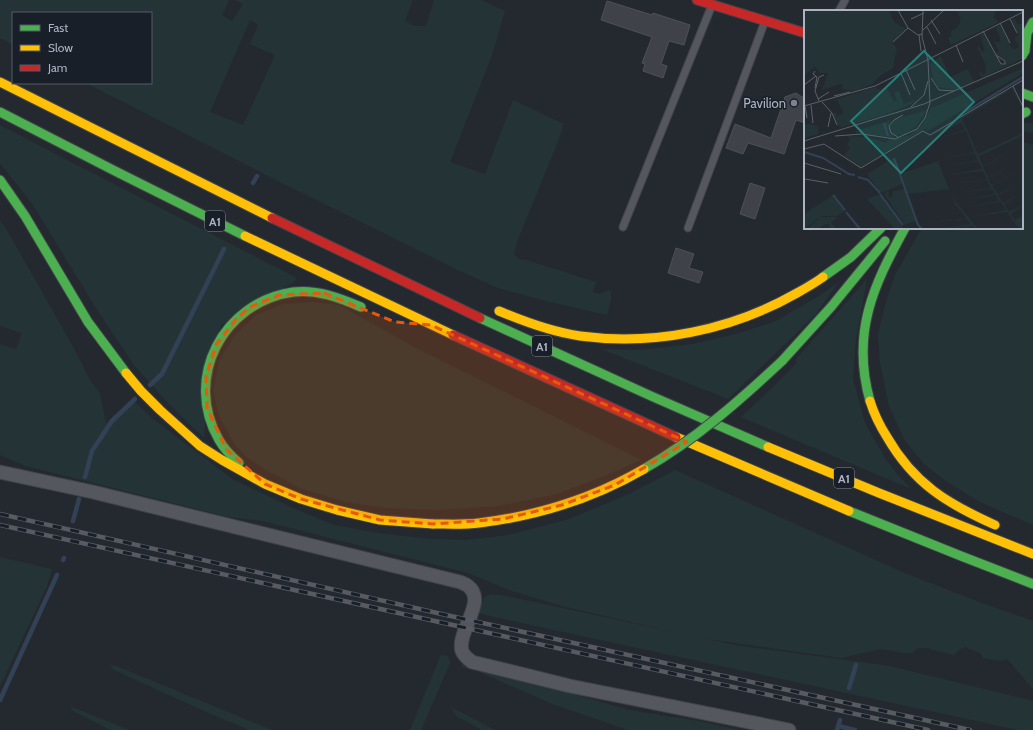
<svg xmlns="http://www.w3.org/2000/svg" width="1033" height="730" font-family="Cabin,sans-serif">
<rect width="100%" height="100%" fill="#24292f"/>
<!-- green -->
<g fill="#243436" fill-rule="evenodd">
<path d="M0,0H229L222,15L232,21L243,4L235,0H413L405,21L414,26H426L434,0H481L505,11L491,58L450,162L485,174L513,100L564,124L556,146L517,242L514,254L519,259L527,260L596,282L593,292L600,294L606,291H611V301L607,315L542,300L498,288L460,271L286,185L86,83H151V13H13V45L0,38ZM250,20L258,25L250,44L275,55L243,125L210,112Z"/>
<polygon points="1022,123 1033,123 1033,133 1022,131"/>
<polygon points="0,125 71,162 295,277 296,279 294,282 221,325 205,425 204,438 169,404 134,365 99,313 33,205 0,163"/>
<polygon points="1022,142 1033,145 1033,525 980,502 946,481 924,464 905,441 889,406 880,363 878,335 884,308 895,275 922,228 1022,228"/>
<path d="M0,221L5,227L70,341L89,378L100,394L106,423L132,399L153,419L234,480L293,508L334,525L378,533L431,539L466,540L508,535L569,519L631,493L675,470L907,574L977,601L1033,621V689L1007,659L1000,661L983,658L980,653L973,651L965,647L960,649L954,655L933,650L929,648H918L912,653H904L881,649L841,658L707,639L734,645L890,666L1033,701V730H1018L494,617L479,613C484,596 482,593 501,595L675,632L566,607L512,591L468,573L263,521L229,517L26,466L0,455V344L16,349L22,333L0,326Z"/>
<polygon points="867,279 856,339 853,379 865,423 885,458 898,475 910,487 909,488 741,417 773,387 797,363 795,360"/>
<polygon points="838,283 816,314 728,399 601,349 640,350 693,344 739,333 774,322 814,299"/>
<polygon points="313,302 339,305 416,348 641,460 604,476 557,494 498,506 436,510 386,508 345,502 300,488 266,470 247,457 234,444 219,416 213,391 219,361 234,336 256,315 283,304"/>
<polygon points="0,557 52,569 47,586 0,686"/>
<polygon points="441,655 448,656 450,663 421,730 410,730"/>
<polygon points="463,662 506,675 630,710 699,721 740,730 628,730 550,703 475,670 461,667"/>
<polygon points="111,665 117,666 272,730 249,730 204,711 112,669"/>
<polygon points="72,707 129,730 111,730 71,710"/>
<polygon points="451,707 495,730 482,730 456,716"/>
</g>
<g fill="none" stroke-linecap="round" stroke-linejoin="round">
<!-- stream -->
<g stroke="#334156" stroke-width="4.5">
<polyline points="253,183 257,176"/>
<polyline points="150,385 162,374 224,249"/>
<polyline points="85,477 92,451 112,421 135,399"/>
<polyline points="73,521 79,499"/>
<polyline points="63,560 64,558"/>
<polyline points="849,688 856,665"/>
<polyline points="0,700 57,575"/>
<polyline points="838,726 855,730"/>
<polyline points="837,730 840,720"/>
</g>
</g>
<!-- building -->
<g fill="#3f4349" stroke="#4c5057">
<polygon points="607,1 652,15 653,13 690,25 684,45 669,41 661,64 667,66 663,78 643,71 645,64 642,63 652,37 601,20"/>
<polygon points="796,93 805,99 805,123 796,120 784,154 748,143 743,154 726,148 735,124 771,138 785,97"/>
<polygon points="750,183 765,188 755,219 740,214"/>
<polygon points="676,248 694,254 689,268 703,272 699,283 668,273"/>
</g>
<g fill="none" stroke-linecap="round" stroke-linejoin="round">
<!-- lane casing -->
<g stroke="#404348" stroke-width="9">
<g id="lane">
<polyline points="839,11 845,0"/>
<polyline points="623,227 712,5"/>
<polyline points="688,228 765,21"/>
</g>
</g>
<!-- street casing -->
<g stroke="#404348" stroke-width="15">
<path id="street" d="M0,472L93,492L460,582C462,583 466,584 468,586C488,601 456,632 462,651C464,656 468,659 472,662L570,686L789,730"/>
</g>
<!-- fast casing -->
<g stroke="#404348" stroke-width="11">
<g id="fast">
<polyline points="1022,56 1025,51 1027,33 1033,22"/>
<polyline points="1022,93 1033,97"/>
<polyline points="0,112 115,171 245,236"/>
<polyline points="1022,114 1026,112"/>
<polyline points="0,180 25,216 88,322 126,373"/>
<polyline points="823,277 851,257 881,228"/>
<polyline points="480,318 651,396 768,447"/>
<polyline points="782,361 831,307 885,241"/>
<path d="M870,401C851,333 873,286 905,228"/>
<path d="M239,463C231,456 224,449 219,440C183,378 223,302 293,292C317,289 340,298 361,307"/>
<polyline points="849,511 961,556 1033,584"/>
</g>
</g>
<!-- slow casing -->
<g stroke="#404348" stroke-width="11">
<g id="slow">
<polyline points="0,82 272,218"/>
<polyline points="245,236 453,335"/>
<path d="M499,311C525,322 552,332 580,336C655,346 732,330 797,293C806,288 815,283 823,277"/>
<polyline points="126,373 141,391 160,410 200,446 222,460 265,484 301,499 337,510 380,520 433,524"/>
<path d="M870,401C874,414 880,426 887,437C914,484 948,504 995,525"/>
<polyline points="676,437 849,511"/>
<polyline points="768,447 879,493 1033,554"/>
</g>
</g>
<!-- jam casing -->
<g stroke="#404348" stroke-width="11">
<g id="jam">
<polyline points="697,0 805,33"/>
<polyline points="272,218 480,318"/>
<polyline points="453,335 676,437"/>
</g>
</g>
<!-- lane -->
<use href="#lane" stroke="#54575d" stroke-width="7"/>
<!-- street -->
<use href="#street" stroke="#54575d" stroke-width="13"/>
<!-- fast -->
<use href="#fast" stroke="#4caf50" stroke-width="9"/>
<!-- slow -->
<use href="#slow" stroke="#ffc107" stroke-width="9"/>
<!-- jam -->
<use href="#jam" stroke="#c62828" stroke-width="9"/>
<!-- rail casing -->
<g stroke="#575b61" stroke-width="4.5">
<g id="rail">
<polyline points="0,514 446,615 970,730"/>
<polyline points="0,525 928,730"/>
</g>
</g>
<!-- rail -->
<use href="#rail" stroke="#191f29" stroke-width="3" stroke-dasharray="9" stroke-linecap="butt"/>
<!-- fast-bridge casing -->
<g stroke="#41444b" stroke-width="11" stroke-linecap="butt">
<path id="fast-bridge" d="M644,469C696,439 738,402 782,361"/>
</g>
<!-- slow-bridge casing -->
<g stroke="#41444b" stroke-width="11" stroke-linecap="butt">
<path id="slow-bridge" d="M433,524C448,524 464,525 479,523C536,516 594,498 644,469"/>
</g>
<!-- fast-bridge -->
<use href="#fast-bridge" stroke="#4caf50" stroke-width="9"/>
<!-- slow-bridge -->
<use href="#slow-bridge" stroke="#ffc107" stroke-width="9"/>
</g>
<!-- marked area -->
<path fill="#e8590c" fill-opacity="0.2" stroke="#e8590c" stroke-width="3" stroke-dasharray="8 5" stroke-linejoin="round" d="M324,293L395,322L431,325L687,442L615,485L562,505L503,519L433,524L380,520L301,499L265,484L226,449L207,408L206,376L216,345L236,319L250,307L279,295Z"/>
<!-- markers -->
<circle fill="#7d838e" stroke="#191f29" stroke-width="1.5" cx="794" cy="103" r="4"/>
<g text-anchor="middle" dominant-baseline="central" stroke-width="3" stroke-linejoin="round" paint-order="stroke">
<!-- shield labels -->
<g fill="#191f29" stroke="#818793" stroke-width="1">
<rect x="205" y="211" width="20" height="20" rx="3"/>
<rect x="532" y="336" width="20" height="20" rx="3"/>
<rect x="834" y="468" width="20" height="20" rx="3"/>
</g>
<g font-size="12" font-weight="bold" fill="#adb4c1">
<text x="215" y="221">A1</text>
<text x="542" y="346">A1</text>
<text x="844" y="478">A1</text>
</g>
<!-- poi labels -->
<g font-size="13" fill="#adb4c1" stroke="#191f29" text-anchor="end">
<text x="786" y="103">Pavilion</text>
</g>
</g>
<!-- overview -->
<g transform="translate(804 10)">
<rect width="219" height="219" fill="#24292f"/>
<path d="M0,0H85L90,12L102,19L88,33L93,38L89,58L77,65L67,75L49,81L38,79L39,75L36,74L18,80L24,63H16L11,56L0,66ZM152,0H193L189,7L195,12L147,35L144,28L148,26L146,22L154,17L157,9ZM211,9L214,15L219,12V48L178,68L175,63L177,61L180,65L182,63V56L173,37L175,36L178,42L181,41L176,25L179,23L199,57L202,51L192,43L195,41L190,32H197L192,17L196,15L209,40L215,37L210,28L215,25L207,10ZM137,46L146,67L164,59L170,72L150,80L134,77L129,69L126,54ZM219,58V63L124,121L122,120L124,118L119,120L56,158L40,146L46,137L43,135L46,129L44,126L63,127L83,133V130L106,125L119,114L127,98ZM72,77L74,80L83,77L90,92L93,90L90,83L95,81L100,94L110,90L111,92L80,105L38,117L34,116L29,104L32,102L33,106L40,103L33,90H30ZM209,78L219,100L208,79L158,109L174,144L219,123L216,127L175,146L179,156L219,135L179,157L184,167L219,148L184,168L188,175L219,159L188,176L194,184L219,171L194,185L199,193L219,182L200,194L205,202L219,195L207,204L211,210L219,206V219H215L203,202L166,207L202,200L197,192L158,198L195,191L192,185L153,191L191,184L188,179L149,183L187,178L183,170L146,174L183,169L179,161L141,165L178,159L174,151L139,157L173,150L171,143L134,149L170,142L162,121L127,130L161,120L158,113L125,126L190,85ZM123,100L112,117L98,126L89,124L86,116L92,109ZM87,110L85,116L91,128L49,122ZM4,114L14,116L15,124L0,128V115ZM89,148L99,174L77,183L63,164ZM134,151L146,182L144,179L104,184L115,214L119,219L111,211L101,215L80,184L84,181L85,188L88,187L89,181L100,179L96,164ZM147,183L151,191L174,219L168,216L133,219L167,214L162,209L118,214L162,208L151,194ZM31,184L41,201L33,206H18L0,219V204ZM76,184L98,213V217L103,219H91L63,189ZM42,202L27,212L32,219H27L24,213L14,219H3L17,207H34Z" fill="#243436"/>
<path fill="none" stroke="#334156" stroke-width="2" d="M156,105L219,67M80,113L84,126M0,142L19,148L45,164L51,165M90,148L114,215L118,219M54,167L64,170L76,183M76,184L99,215M29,185L41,200M42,202L56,219"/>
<path fill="none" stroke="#5b6169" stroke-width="1" d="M94,0L104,18L114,25L118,24M119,0L118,27L124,50M107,9L120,3M206,9L213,23M127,10L136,24M196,13L206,33M123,17L132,34M119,20L140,0M179,21L197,54H201V51L192,45M115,25L117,41M89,32L104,18M152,35L159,52M102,60L111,80M97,63L106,85M127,68L135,80L150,81M219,70L209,76L219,97M0,75L12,66M11,78L13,67L9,64L11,61M30,86L46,82M14,89L25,82M15,91L11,81L15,67L20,65M18,92L28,103L33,115M7,95L9,113M0,96L71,76L219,2M1,96L3,108M107,97L120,85L124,71M24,117L27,103M31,126L58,124L91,129L113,119L121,108L126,93L124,50M94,127L87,123L85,116L90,110L99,105M0,131L120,94L219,51M0,139L20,134L57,158L119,121L126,125L209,76M0,153L37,164M0,158V182M1,169L24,173"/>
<path fill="#277f7a" fill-opacity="0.15" stroke="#277f7a" stroke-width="2" d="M120,41L170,92L97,163L47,111Z"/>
<rect width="219" height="219" fill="none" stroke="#adb4c1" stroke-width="2"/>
</g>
<!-- legend -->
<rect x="12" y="12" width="140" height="72" fill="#191f29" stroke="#545b66"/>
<rect x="20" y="25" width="20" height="6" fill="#4caf50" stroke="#545b66"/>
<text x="48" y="32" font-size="12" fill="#adb4c1">Fast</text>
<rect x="20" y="45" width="20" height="6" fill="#ffc107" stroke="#545b66"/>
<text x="48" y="52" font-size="12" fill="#adb4c1">Slow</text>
<rect x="20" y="65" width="20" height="6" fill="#c62828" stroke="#545b66"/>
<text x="48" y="72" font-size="12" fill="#adb4c1">Jam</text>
</svg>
